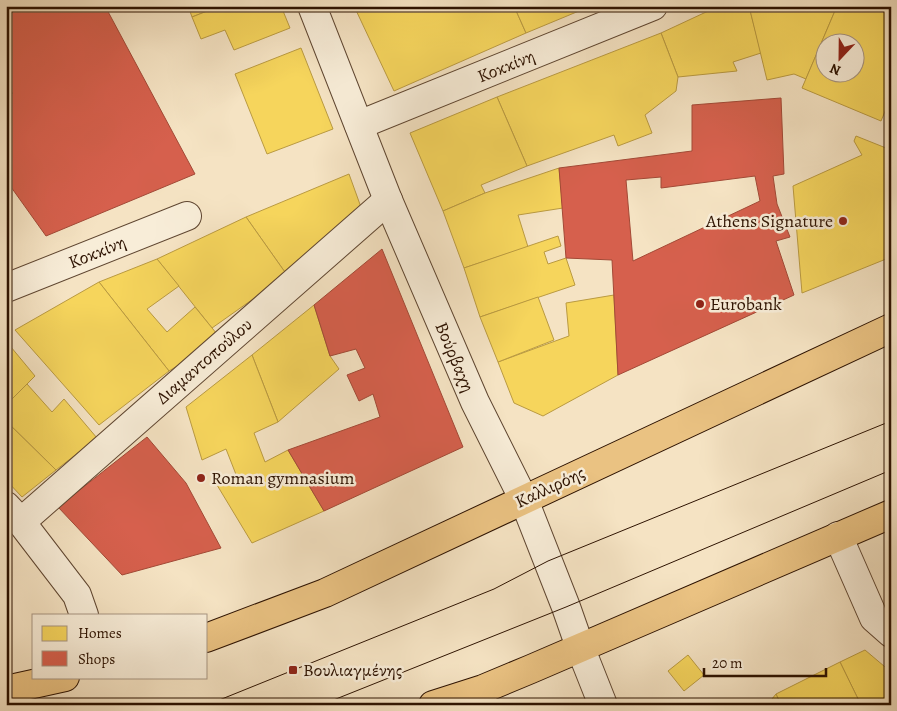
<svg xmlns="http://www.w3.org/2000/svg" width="897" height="711" font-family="Alegreya,serif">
<rect width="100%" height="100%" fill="#f5e3c3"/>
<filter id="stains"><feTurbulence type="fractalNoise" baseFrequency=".004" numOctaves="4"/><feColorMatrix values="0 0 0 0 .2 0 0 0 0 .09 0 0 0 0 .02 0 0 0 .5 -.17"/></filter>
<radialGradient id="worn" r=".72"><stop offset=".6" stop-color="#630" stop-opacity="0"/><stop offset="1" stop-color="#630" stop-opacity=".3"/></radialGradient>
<!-- homes -->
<g fill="#f6d55c" stroke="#ba9a40" fill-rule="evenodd">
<polygon points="188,6 220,6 192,17"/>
<polygon points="220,6 281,6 290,28 234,50 225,30 201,39 192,17"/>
<polygon points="354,6 514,6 526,33 394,91"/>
<polygon points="514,6 591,6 526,33"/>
<polygon points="719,6 749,6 761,53 733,62 737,71 678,77 661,33"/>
<polygon points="749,6 837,6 806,79 794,74 767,80"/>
<path d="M837,6H882L891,11V97L881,121L802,88ZM824,42H854V72H824Z"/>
<polygon points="661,33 678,77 676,91 645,115 652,133 618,146 614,135 527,166 497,97"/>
<polygon points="301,48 333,129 267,154 235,74"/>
<polygon points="497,97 527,166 481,185 485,193 443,211 410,133"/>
<polygon points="856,136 891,150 891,257 802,293 793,186 862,155 854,141"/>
<polygon points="559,168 563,208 518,215 528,247 464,268 443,211 485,193"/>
<polygon points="349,174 362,210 287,275 246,217"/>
<polygon points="246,217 287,275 212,328 157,259"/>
<polygon points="558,236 561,246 544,252 548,264 566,258 575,285 480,317 464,268"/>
<polygon points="157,259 179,286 147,309 167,332 195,307 221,339 169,371 99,282"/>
<polygon points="99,282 169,371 99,425 15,330"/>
<polygon points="614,295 618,375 543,416 514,403 498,362 569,336 566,303"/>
<polygon points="538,297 554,340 498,362 480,317"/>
<polygon points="314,305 330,356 339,369 278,422 252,355"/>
<polygon points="6,341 35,376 6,405"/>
<polygon points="252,355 278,422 254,433 265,462 288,450 324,511 252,543 217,485 237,477 226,449 202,460 186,407"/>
<polygon points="27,384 52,412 64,399 97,438 56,470 6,421 6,405"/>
<polygon points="6,421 56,470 22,497 6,480"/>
<polygon points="865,650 891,672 891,705 861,705 840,662"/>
<polygon points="688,655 704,675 684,691 668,671"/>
<polygon points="840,662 861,705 781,705 776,694"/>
<polygon points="776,694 781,705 767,705"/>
</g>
<!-- shops -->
<g fill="#d6604d" stroke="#a34936" fill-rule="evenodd">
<polygon points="6,6 105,6 195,174 46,236 6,180 6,99 13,93 6,90"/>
<path d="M781,98L784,174L773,176L777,204L790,237L776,241L794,295L618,375L612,260L566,258L559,168L692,151V105ZM755,176L760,201L633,261L626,180L661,177V188Z"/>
<polygon points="382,249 463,447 324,511 288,450 380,417 373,394 359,401 347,375 365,368 356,349 330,356 314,305"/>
<polygon points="147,437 186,483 221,548 122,575 58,507"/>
</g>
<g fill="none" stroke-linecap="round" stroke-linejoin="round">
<!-- minor casing -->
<g stroke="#5f4631" stroke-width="30">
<g id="minor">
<polyline points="312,6 388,200 475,402 524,500 566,607 580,647 603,705"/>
<polyline points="359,125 653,6"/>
<polyline points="6,288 187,216"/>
<polyline points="6,506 21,522 77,595 84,615"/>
<polyline points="21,522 388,200"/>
<polyline points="838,536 874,618 891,633"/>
</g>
</g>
<!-- major casing -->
<g stroke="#2d1200" stroke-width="30">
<g id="major">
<polyline points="206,638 325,593 891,328"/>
<polyline points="6,690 65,677"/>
<polyline points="433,705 483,689 531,669 891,514"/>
</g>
</g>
<!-- minor -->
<use href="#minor" stroke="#f8edd8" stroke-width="28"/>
<!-- major -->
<use href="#major" stroke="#eac282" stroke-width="28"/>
<!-- tram -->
<g stroke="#2d1200" stroke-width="1">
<polyline points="207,705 494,589 548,561 891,421"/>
<polyline points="321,705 566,607 891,470"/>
</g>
</g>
<!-- markers -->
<g fill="#8f2418" stroke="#f8edd8" stroke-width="2">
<circle cx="843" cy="221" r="5"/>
<circle cx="700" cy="304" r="5"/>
<circle cx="201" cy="478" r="5"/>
<rect x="288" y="665" width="10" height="10" rx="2.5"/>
</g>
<g text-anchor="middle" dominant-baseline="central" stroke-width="5" stroke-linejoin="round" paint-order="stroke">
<!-- street labels -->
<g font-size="18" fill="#2d1200" stroke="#f8edd8">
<text transform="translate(506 66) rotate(-22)">Κοκκίνη</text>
<text transform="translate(97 252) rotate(-22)">Κοκκίνη</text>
<text transform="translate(455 357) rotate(67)">Βούρβαχη</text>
<text transform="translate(204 361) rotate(-41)">Διαμαντοπούλου</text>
<text transform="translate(550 487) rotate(-25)">Καλλιρόης</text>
</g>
<!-- poi labels -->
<g font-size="18" fill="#2d1200" stroke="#f8edd8" text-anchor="start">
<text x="833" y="221" text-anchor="end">Athens Signature</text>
<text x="710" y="304">Eurobank</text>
<text x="211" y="478">Roman gymnasium</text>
<text x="303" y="670">Βουλιαγμένης</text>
</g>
</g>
<!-- margin -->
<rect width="897" height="711" fill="none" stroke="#f5e3c3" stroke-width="25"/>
<rect x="8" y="8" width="882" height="696" fill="none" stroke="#2d1200" stroke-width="2.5"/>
<rect x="12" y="12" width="872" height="686" fill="none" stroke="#2d1200"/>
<!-- legend -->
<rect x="32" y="614" width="175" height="65" fill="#f8edd8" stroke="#a79582"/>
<rect x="42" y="626" width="25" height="15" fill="#f6d55c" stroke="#a79582"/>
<text x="78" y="638" font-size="15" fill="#2d1200">Homes</text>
<rect x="42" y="651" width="25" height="15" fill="#d6604d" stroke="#a79582"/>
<text x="78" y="664" font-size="15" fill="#2d1200">Shops</text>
<!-- north arrow -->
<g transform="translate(840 58) rotate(202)"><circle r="24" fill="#f8edd8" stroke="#a79582"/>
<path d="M0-4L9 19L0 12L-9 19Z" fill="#8f2418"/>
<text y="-8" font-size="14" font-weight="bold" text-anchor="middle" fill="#2d1200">N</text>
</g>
<!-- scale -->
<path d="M704 668v8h122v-8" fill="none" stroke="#2d1200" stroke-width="2.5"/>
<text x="712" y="668" font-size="15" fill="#2d1200" stroke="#f8edd8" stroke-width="4" paint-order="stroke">20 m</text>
<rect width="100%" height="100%" filter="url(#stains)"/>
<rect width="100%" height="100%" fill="url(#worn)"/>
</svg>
